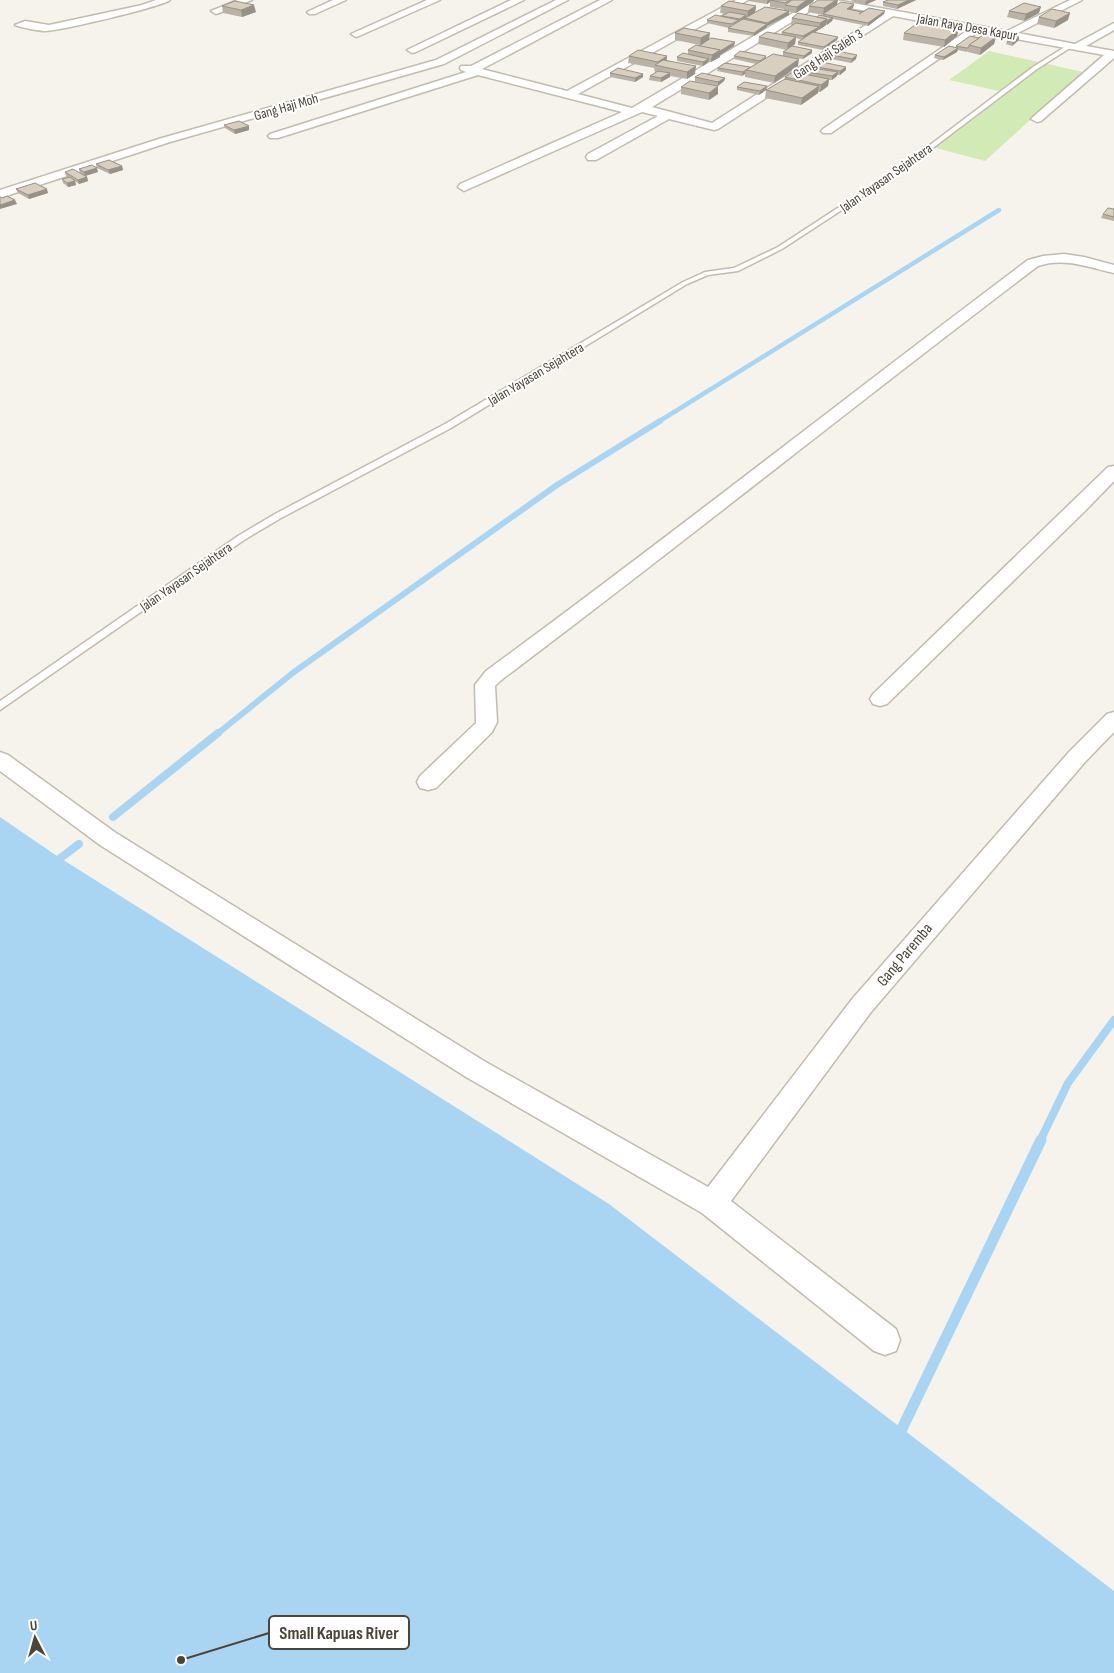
<svg xmlns="http://www.w3.org/2000/svg" width="1114" height="1673" font-family="'Sofia Sans Condensed',sans-serif">
<rect width="100%" height="100%" fill="#f6f3ec"/>
<!-- green -->
<polygon fill="#d2eab5" points="989,51 1083,72 985,161 932,147 999,91 949,80"/>
<!-- water -->
<polygon fill="#a9d4f2" points="0,817 57,856 609,1204 1114,1591 1114,1673 0,1673"/>
<g fill="none" stroke-linecap="round" stroke-linejoin="round">
<!-- stream-far3 -->
<polyline stroke="#a9d4f2" stroke-width="4.5" points="658,422 999,210"/>
<!-- stream-far2 -->
<polyline stroke="#a9d4f2" stroke-width="6" points="217,734 294,672 557,485 660,421"/>
<!-- stream-far1 -->
<g stroke="#a9d4f2" stroke-width="8">
<polyline points="113,817 218,733"/>
<polyline points="54,863 79,844"/>
<polyline points="1040,1141 1068,1083 1114,1020"/>
</g>
<!-- stream -->
<polyline stroke="#a9d4f2" stroke-width="11" points="898,1437 1041,1140"/>
<!-- service casing -->
<g stroke="#c2bbae" stroke-width="3">
<polygon id="service" points="1068,45 1073,46 1037,69 909,166 782,249 738,271 708,275 687,284 451,428 281,518 244,540 0,710 0,701 238,536 275,514 445,424 683,282 705,272 734,268 778,247 905,164 1033,67"/>
</g>
<!-- minor casing -->
<g stroke="#c2bbae" stroke-width="3">
<g id="minor">
<path d="M156,0H170C161,7 59,31 45,31C40,31 18,27 15,25L25,21L49,25L142,5Z"/>
<polygon points="238,0 252,0 219,13 216,14 211,11"/>
<polygon points="333,0 346,0 315,14 309,14 307,12"/>
<polygon points="427,0 440,0 359,36 356,37 351,34"/>
<polygon points="511,0 524,0 416,52 412,53 407,50"/>
<polygon points="556,0 568,0 444,64 170,142 0,198 0,190 162,138 436,60"/>
<path d="M600,0H612L482,69L567,91L736,0H748L578,94L632,108L815,0H836L1007,31L1070,0H1082L1018,33L1075,44L1114,23V30L1086,46L1114,51V58L1041,121L1037,122L1031,119L1033,117L1104,55L978,32L831,133H823L821,131L823,129L968,30L893,16L718,129L714,130L669,119L596,160H588L586,157L588,154L658,116L642,112L464,191L458,187L460,184L622,112L478,75L278,138H270L268,136L270,134L466,72L461,70L460,68L461,66H471ZM823,3L883,14L712,123L652,107Z"/>
<path d="M1064,254L1084,257L1114,265V273C1088,267 1064,257 1038,266C857,403 681,545 500,681L495,686L497,722L492,732L436,788L428,790L420,788L417,782L420,776L476,723L475,685L486,671C669,537 847,396 1028,260L1043,256Z"/>
<polygon points="1114,466 1114,481 1086,510 887,704 880,706 873,704 870,699 873,694 1108,467"/>
<polygon points="1114,712 1114,732 1085,762 871,1012 731,1201 896,1329 900,1340 896,1351 885,1355 874,1351 702,1213 466,1077 100,845 0,771 0,752 8,755 116,833 484,1061 708,1187 853,998 1069,752 1107,714"/>
</g>
</g>
<!-- service -->
<use href="#service" fill="#fff" fill-rule="evenodd"/>
<!-- minor -->
<use href="#minor" fill="#fff" fill-rule="evenodd"/>
</g>
<!-- wall -->
<g fill="#bab2a6">
<polygon points="749,0 814,0 813,2 796,13 789,12 789,15 767,26 767,27 754,36 728,32 728,28 729,28 707,23 707,20 722,17 722,16 725,14 720,13 721,6 756,6 755,13 784,11 784,9 770,7 770,2 767,4 748,1"/>
<polygon points="852,0 876,0 865,5 851,1"/>
<polygon points="888,0 916,0 897,9 883,6 883,2"/>
<polygon points="854,4 853,8 850,10 884,14 868,26 833,19 832,21 814,33 838,37 837,40 823,50 798,45 798,42 802,40 796,38 795,44 793,46 812,50 812,53 803,59 783,56 783,52 787,50 758,44 759,37 781,35 782,32 792,25 791,25 792,18 823,16 823,15 808,12 809,6"/>
<polygon points="222,6 256,12 242,17 223,13"/>
<polygon points="1009,11 1039,13 1024,21 1007,17"/>
<polygon points="1039,17 1068,20 1054,28 1037,24"/>
<polygon points="675,33 709,39 734,46 720,55 720,57 711,62 709,62 703,66 677,61 677,57 688,54 688,50 700,45 675,40"/>
<polygon points="904,33 957,36 944,47 903,40"/>
<polygon points="996,37 994,44 980,55 968,52 968,51 967,52 958,50 957,52 943,60 934,58 935,55 955,48 956,46 979,38"/>
<polygon points="1019,40 1012,46 1006,44 1007,41"/>
<polygon points="832,55 856,59 851,63 831,59"/>
<polygon points="629,56 667,56 667,60 695,74 687,79 670,76 670,77 661,82 649,80 650,76 655,73 654,68 628,63"/>
<polygon points="734,56 766,56 766,58 798,66 774,83 745,77 745,74 742,76 717,71 718,68 750,67 756,64 734,59"/>
<polygon points="811,66 846,67 846,70 840,75 837,75 837,76 832,80 829,80 828,86 820,92 818,92 818,93 801,105 765,98 766,90 784,80 785,77 806,74 807,72 811,68"/>
<polygon points="610,73 643,74 643,77 635,82 610,77"/>
<polygon points="695,77 725,78 724,81 718,86 695,81"/>
<polygon points="767,86 766,90 759,95 737,90 737,87"/>
<polygon points="681,87 718,94 709,100 681,94"/>
<polygon points="224,125 249,130 235,134 225,128"/>
<polygon points="96,164 122,166 123,170 110,174 97,168"/>
<polygon points="79,169 98,172 85,176 80,173"/>
<polygon points="65,172 87,177 88,181 79,184 75,181 76,185 68,187 63,183 62,179 69,178 66,176"/>
<polygon points="16,189 48,193 29,199 18,193"/>
<polygon points="1114,209 1114,221 1101,218 1103,214"/>
</g>
<!-- shaded-wall -->
<g fill="#979187">
<polygon points="768,0 773,0 770,0 770,2 767,4 767,1"/>
<polygon points="807,0 814,0 813,2 796,13 797,7"/>
<polygon points="836,0 838,0 837,5 823,15 824,8"/>
<polygon points="869,0 876,0 865,5 866,1"/>
<polygon points="909,0 916,0 897,9 898,5"/>
<polygon points="854,4 853,8 846,12 847,9"/>
<polygon points="254,5 256,12 242,17 241,10"/>
<polygon points="756,6 755,13 747,18 748,11"/>
<polygon points="1041,7 1039,13 1024,21 1026,14"/>
<polygon points="789,11 789,15 767,26 767,27 754,36 754,33 767,24 767,23"/>
<polygon points="885,11 884,14 868,26 868,23"/>
<polygon points="1070,13 1068,20 1054,28 1056,21"/>
<polygon points="746,15 746,18 739,22 740,19"/>
<polygon points="833,18 832,21 827,25 827,21"/>
<polygon points="827,19 826,25 819,30 820,23"/>
<polygon points="819,27 818,30 803,40 803,36"/>
<polygon points="959,29 957,36 944,47 945,40"/>
<polygon points="710,33 709,40 700,45 701,38"/>
<polygon points="796,37 795,44 787,50 788,43"/>
<polygon points="838,37 837,40 823,50 824,47"/>
<polygon points="996,37 994,44 980,55 981,48"/>
<polygon points="1019,37 1019,40 1012,46 1013,42"/>
<polygon points="735,42 734,46 720,55 720,57 711,62 712,55 720,50"/>
<polygon points="958,48 957,52 943,60 944,57"/>
<polygon points="812,50 812,53 803,59 804,56"/>
<polygon points="857,55 856,59 851,63 852,59"/>
<polygon points="667,56 666,63 657,66 658,62"/>
<polygon points="709,59 708,62 703,66 703,62"/>
<polygon points="799,59 798,66 774,83 775,76"/>
<polygon points="696,66 695,74 687,79 687,72"/>
<polygon points="846,67 846,70 840,75 840,71"/>
<polygon points="746,71 745,74 742,76 743,72"/>
<polygon points="838,72 837,76 832,80 832,76"/>
<polygon points="670,73 670,77 661,82 661,78"/>
<polygon points="643,74 643,77 635,82 635,78"/>
<polygon points="725,78 724,81 718,86 718,82"/>
<polygon points="829,79 828,86 820,92 821,85"/>
<polygon points="718,86 718,94 709,100 709,93"/>
<polygon points="767,86 766,90 759,95 760,91"/>
<polygon points="819,86 818,93 801,105 802,98"/>
<polygon points="249,126 249,130 235,134 234,130"/>
<polygon points="122,166 123,170 110,174 108,170"/>
<polygon points="97,168 98,172 85,176 84,172"/>
<polygon points="87,177 88,181 79,184 78,180"/>
<polygon points="75,181 76,185 68,187 67,183"/>
<polygon points="47,189 48,193 29,199 28,195"/>
<polygon points="15,200 17,204 0,209 0,205"/>
</g>
<!-- building -->
<g fill="#d8cfc1" stroke="#979187">
<polygon points="770,0 790,0 785,3"/>
<polygon points="792,0 807,0 797,7 785,5"/>
<polygon points="818,0 836,0 824,8 809,6"/>
<polygon points="888,0 909,0 898,5 883,2"/>
<polygon points="235,1 254,5 241,10 222,6"/>
<polygon points="729,1 756,6 748,11 721,6"/>
<polygon points="841,2 854,4 847,9 862,12 859,14 869,8 885,11 868,23 823,14"/>
<polygon points="1024,3 1041,7 1026,14 1009,11"/>
<polygon points="765,7 789,11 767,23 745,18"/>
<polygon points="1052,9 1070,13 1056,21 1039,17"/>
<polygon points="729,12 746,15 740,19 722,16"/>
<polygon points="798,13 827,19 820,23 792,18"/>
<polygon points="715,15 739,20 731,24 707,20"/>
<polygon points="819,15 833,18 826,21 827,19 817,17"/>
<polygon points="743,19 767,24 754,33 728,28"/>
<polygon points="919,22 959,29 945,40 904,33"/>
<polygon points="796,23 819,27 803,36 782,32"/>
<polygon points="684,28 710,33 701,38 675,33"/>
<polygon points="767,32 796,37 788,43 759,37"/>
<polygon points="813,32 838,37 824,47 798,42"/>
<polygon points="983,35 996,37 981,48 969,45"/>
<polygon points="970,36 979,38 969,45 969,47 967,48 956,46"/>
<polygon points="1013,36 1019,37 1013,42 1007,41"/>
<polygon points="711,38 735,42 720,51 720,50 699,46"/>
<polygon points="696,45 720,50 712,55 688,50"/>
<polygon points="792,46 812,50 804,56 783,52"/>
<polygon points="949,46 958,48 944,57 935,55"/>
<polygon points="638,50 667,56 658,62 629,56"/>
<polygon points="740,51 766,56 760,61 734,56"/>
<polygon points="837,51 857,55 852,59 832,55"/>
<polygon points="683,53 709,59 703,62 677,57"/>
<polygon points="773,54 799,59 775,76 746,70"/>
<polygon points="663,60 696,66 687,72 655,65"/>
<polygon points="817,61 846,67 840,71 811,66"/>
<polygon points="725,63 750,67 743,72 718,68"/>
<polygon points="618,68 643,74 635,78 610,73"/>
<polygon points="812,68 838,72 832,76 807,72"/>
<polygon points="658,71 670,73 661,78 650,76"/>
<polygon points="793,72 829,79 821,85 785,77"/>
<polygon points="702,73 725,78 718,82 695,77"/>
<polygon points="785,79 819,86 802,98 766,90"/>
<polygon points="690,81 718,86 709,93 681,87"/>
<polygon points="744,82 767,86 760,91 737,87"/>
<polygon points="239,121 249,126 234,130 224,125"/>
<polygon points="109,160 122,166 108,170 96,164"/>
<polygon points="92,165 97,168 84,172 79,169"/>
<polygon points="73,169 87,177 78,180 65,172"/>
<polygon points="70,177 75,181 67,183 62,179"/>
<polygon points="35,183 47,189 28,195 16,189"/>
<polygon points="7,196 15,200 0,205 0,197 3,198"/>
<polygon points="1108,208 1114,209 1114,217 1103,214"/>
</g>
<g text-anchor="middle" dominant-baseline="central" stroke-width="4" stroke-linejoin="round" paint-order="stroke">
<!-- far-street labels -->
<g font-size="14" fill="#4b4439" stroke="#fff">
<text transform="translate(967 27) rotate(10)">Jalan Raya Desa Kapur</text>
<text transform="translate(828 54) rotate(-33)">Gang Haji Saleh 3</text>
<text transform="translate(286 107) rotate(-16)">Gang Haji Moh</text>
<text transform="translate(886 178) rotate(-35)">Jalan Yayasan Sejahtera</text>
<text transform="translate(536 374) rotate(-31)">Jalan Yayasan Sejahtera</text>
<text transform="translate(186 577) rotate(-35)">Jalan Yayasan Sejahtera</text>
</g>
<!-- street labels -->
<g font-size="16" fill="#4b4439" stroke="#fff">
<text transform="translate(905 955) rotate(-50)">Gang Paremba</text>
</g>
</g>
<!-- callouts -->
<path fill="none" stroke="#4b4439" stroke-width="2" d="M181 1660L269 1633"/>
<circle fill="#4b4439" stroke="#fff" stroke-width="2" cx="181" cy="1660" r="5"/>
<rect fill="#fff" stroke="#4b4439" stroke-width="2" x="269" y="1616" width="140" height="33" rx="5"/>
<g font-size="18" text-anchor="middle" font-weight="bold" fill="#4b4439">
<text x="339" y="1639">Small Kapuas River</text>
</g>
<!-- north arrow -->
<g transform="translate(35 1638) rotate(354)" stroke="#ffffff" stroke-width="4" paint-order="stroke">
<path d="M0-4L9 19L0 12L-9 19Z" fill="#4b4439"/>
<text y="-8" font-size="14" font-weight="bold" text-anchor="middle" fill="#4b4439">U</text>
</g>
</svg>
